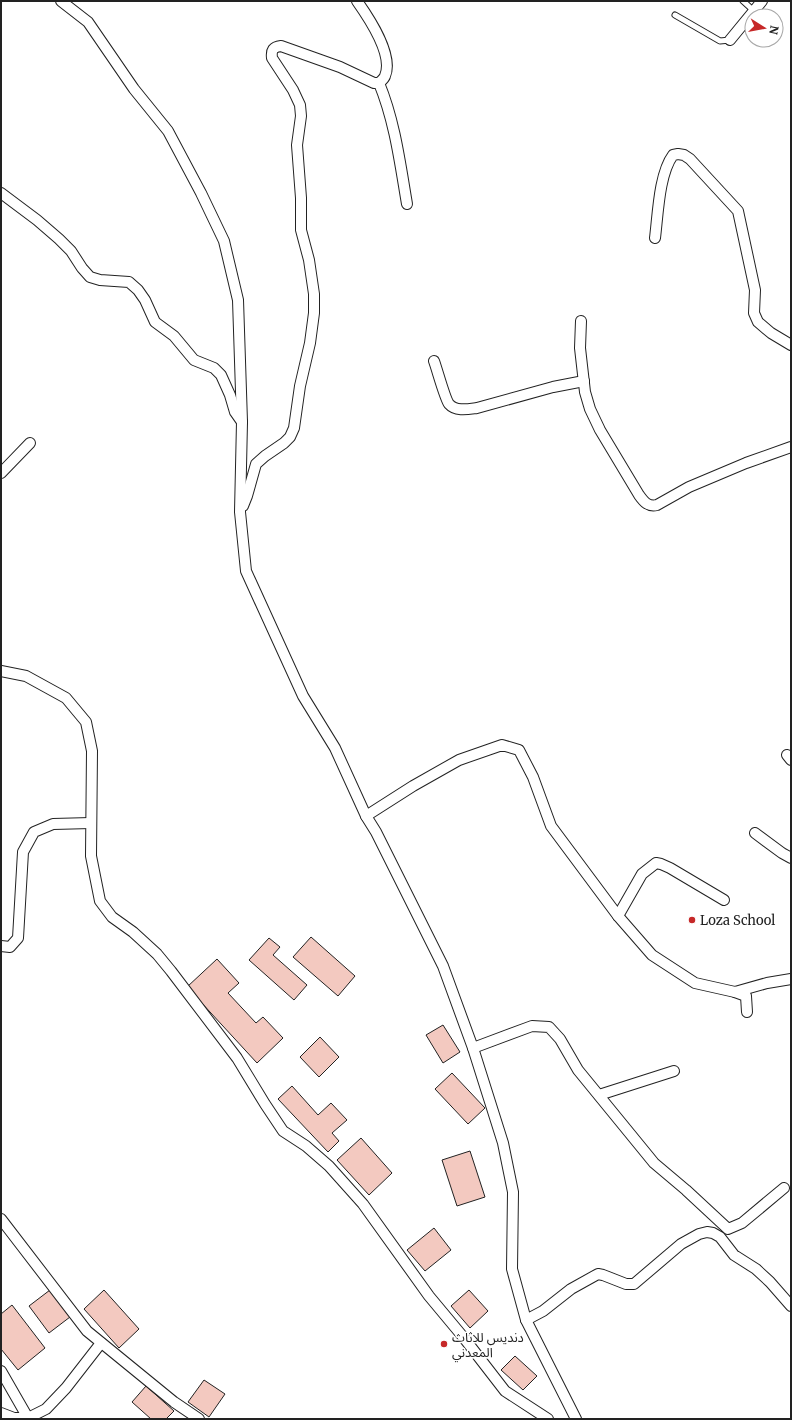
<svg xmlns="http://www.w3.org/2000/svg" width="792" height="1420" font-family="Merriweather,'Noto Sans Arabic',serif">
<rect width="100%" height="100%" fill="#fff"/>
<!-- building -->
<g fill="#f3c9c0" stroke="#222">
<polygon points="311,937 355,976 338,996 293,957"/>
<polygon points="269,938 280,947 273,955 307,985 294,1000 249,960"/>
<polygon points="217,959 239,983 228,993 256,1023 263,1017 283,1038 257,1063 187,987"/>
<polygon points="443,1025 460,1052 443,1063 426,1035"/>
<polygon points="320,1037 339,1057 319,1077 300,1057"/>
<polygon points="452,1073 485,1108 468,1124 435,1089"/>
<polygon points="292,1086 318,1115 331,1103 347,1120 332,1133 339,1141 328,1152 278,1099"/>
<polygon points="361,1138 392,1173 369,1195 337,1160"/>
<polygon points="470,1151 485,1197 457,1206 442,1160"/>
<polygon points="434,1228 451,1250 425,1271 407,1250"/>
<polygon points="50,1290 70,1317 49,1333 29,1306"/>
<polygon points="104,1290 139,1329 119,1348 84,1309"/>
<polygon points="469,1290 488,1311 470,1328 451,1306"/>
<polygon points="12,1305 45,1348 18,1370 1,1349 1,1314"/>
<polygon points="515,1356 537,1376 523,1390 501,1370"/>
<polygon points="204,1380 225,1394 209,1417 188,1402"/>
<polygon points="146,1386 174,1411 166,1419 151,1419 132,1402"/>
</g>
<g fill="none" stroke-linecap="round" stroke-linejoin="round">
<!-- lane casing -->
<g stroke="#222" stroke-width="7">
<g id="lane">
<polyline points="743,1 754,11"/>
<polyline points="675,15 720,41 730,40"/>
</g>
</g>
<!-- street casing -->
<g stroke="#222" stroke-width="12">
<g id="street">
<polyline points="61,1 88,22 134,89 168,131 201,193 224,241 238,300 242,422 240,512 246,571 303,696 335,748 366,816 376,832 443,966 473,1048 503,1143 513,1192 512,1269 526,1320 576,1419"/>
<polyline points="730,40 762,1"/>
<path d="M379,83C395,122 400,163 407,204"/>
<polyline points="1,193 37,220 59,239 71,251 82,268 90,277 100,280 129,282 138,290 145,300 155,322 174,336 194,360 214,368 221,375 230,395 235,412 242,422"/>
<path d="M655,238C658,214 659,174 673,155L678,154L684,155L690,159L738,211L755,290L754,313L758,322L771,333L791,345"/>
<path d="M581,321L580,348L585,392L590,409L600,430L639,495C644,502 648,507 657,505L689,487L746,463L791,447"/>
<path d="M434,361C437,369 445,399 449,404C456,412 469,409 477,408L553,387L584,381"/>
<polyline points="1,473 30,443"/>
<path d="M243,506L247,496L256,464L265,456L284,443L290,437L294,428L300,386L310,343L314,313V294L309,260L301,230V198L297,145L301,116L300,105L293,90L272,58C271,50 273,47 281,46L340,67L374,83H379C381,81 384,79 385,76C394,55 369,18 357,1"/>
<polyline points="1,671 26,676 66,698 86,722 92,751 91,856 100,901 112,917 133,932 157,954 171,971 237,1058 265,1104 283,1131 306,1146 329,1166 363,1204 429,1296 464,1338 505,1391 548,1419"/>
<polyline points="787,755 791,760"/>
<polyline points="366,816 413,786 459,760 502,745 519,750 533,777 551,826 618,916 652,955 695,983 735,992 767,983 791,979"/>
<polyline points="755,833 782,853 791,858"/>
<polyline points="618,916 642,874 656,863 661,864 670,868 724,900"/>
<polyline points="1,946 10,947 18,938 23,852 34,832 53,824 91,823"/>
<polyline points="735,992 746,996 747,1012"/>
<polyline points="473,1048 532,1026 549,1027 560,1039 578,1070 654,1163 686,1190 728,1229 742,1223 784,1188"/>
<polyline points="599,1095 674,1071"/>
<polyline points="1,1219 87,1331 174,1402 199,1419"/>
<polyline points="526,1320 543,1311 571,1289 598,1274 603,1275 626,1284 634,1284 681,1244 699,1234 707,1232 713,1233 720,1237 734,1255 756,1269 770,1282 791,1306"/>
<polyline points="1,1371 28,1418"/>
<polyline points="1,1413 14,1418 28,1418 46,1409 66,1388 101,1343"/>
</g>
</g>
<!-- lane -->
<use href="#lane" stroke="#fff" stroke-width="5"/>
<!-- street -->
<use href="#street" stroke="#fff" stroke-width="10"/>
</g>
<!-- markers -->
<g fill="#c62828" stroke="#fff" stroke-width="1.5">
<circle cx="692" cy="920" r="4"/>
<circle cx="444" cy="1344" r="4"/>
</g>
<g text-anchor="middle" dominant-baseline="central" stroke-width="3" stroke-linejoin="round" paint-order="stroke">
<!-- poi labels -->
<g font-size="13" fill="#222" stroke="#fff" text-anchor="start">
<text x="700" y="920">Loza School</text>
<text x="452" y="1337">دنديس للاثاث<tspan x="452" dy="15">المعدني</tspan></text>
</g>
</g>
<!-- border -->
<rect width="792" height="1420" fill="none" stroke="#222222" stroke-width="4"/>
<!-- north arrow -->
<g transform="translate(764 28) rotate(101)"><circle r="19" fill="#ffffff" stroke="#a7a7a7"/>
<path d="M0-3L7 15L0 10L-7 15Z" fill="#c62828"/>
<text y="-6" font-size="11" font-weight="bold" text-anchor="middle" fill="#222222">N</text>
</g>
</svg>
